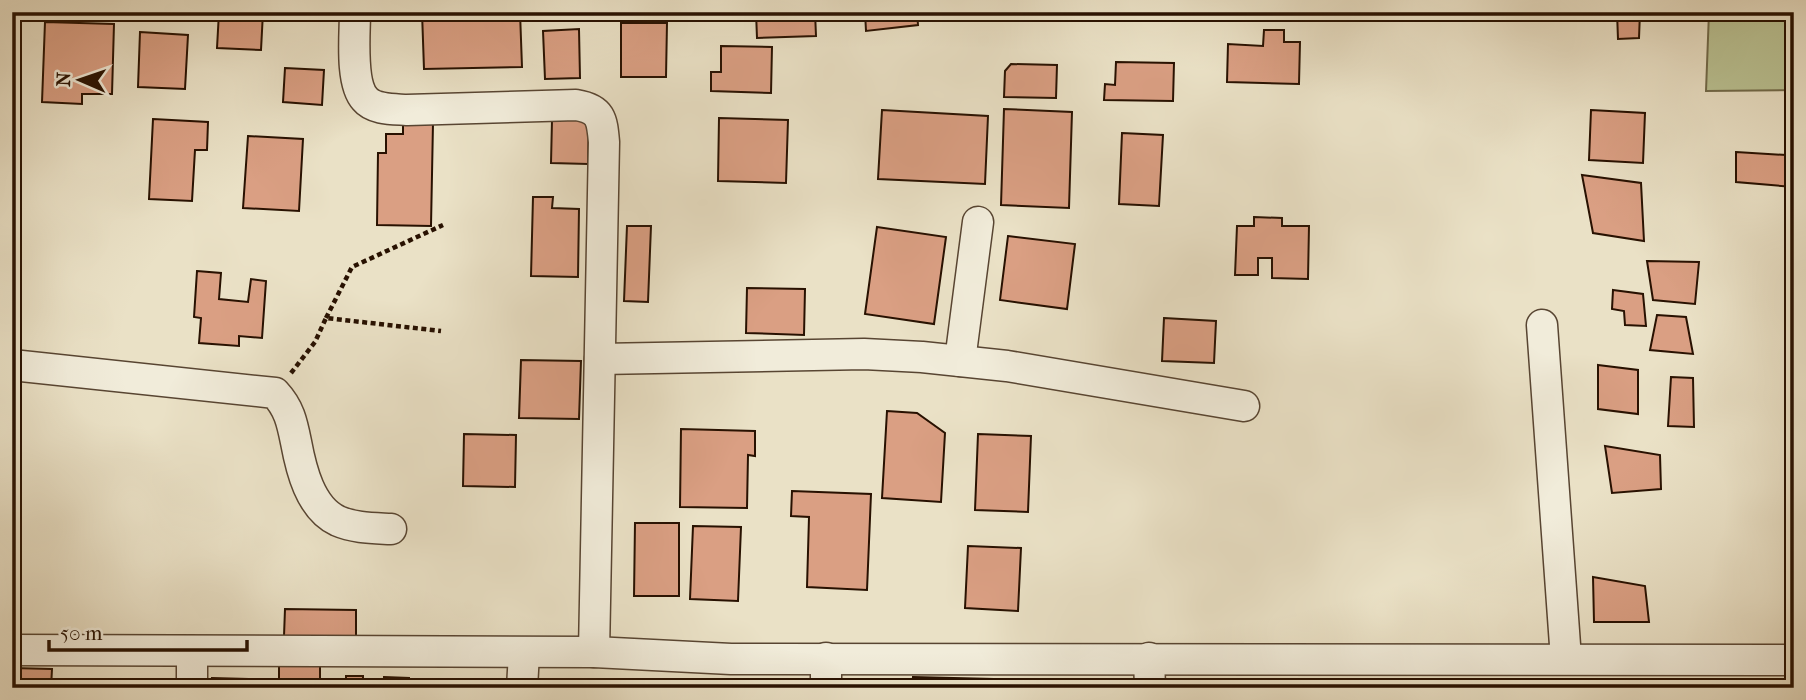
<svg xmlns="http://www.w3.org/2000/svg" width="1806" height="700" font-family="'IM FELL French Canon',serif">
<rect width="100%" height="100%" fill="#eae1c6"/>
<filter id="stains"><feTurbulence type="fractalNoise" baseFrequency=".00286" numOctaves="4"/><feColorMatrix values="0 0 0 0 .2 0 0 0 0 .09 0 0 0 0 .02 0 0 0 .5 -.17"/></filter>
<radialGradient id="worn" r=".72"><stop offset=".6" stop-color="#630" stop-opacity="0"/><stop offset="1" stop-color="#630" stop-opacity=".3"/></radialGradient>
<!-- green -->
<polygon fill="#bac293" stroke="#716a4a" stroke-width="2" points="1709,12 1794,12 1794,90 1706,91"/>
<!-- building -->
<g fill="#da9f83" stroke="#281101" stroke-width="2">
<polygon points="219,12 263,12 261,50 217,48"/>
<polygon points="422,12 520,12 522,67 424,69"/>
<polygon points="756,12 815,12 816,36 757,38"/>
<polygon points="865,12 917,12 918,25 866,31"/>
<polygon points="1617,12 1640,12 1639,38 1618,39"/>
<polygon points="45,22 114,24 112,94 82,94 82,104 42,102"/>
<polygon points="621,23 667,23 666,77 621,77"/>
<polygon points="579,29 580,78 545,79 543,31"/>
<polygon points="1264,30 1284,30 1284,42 1300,42 1299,84 1227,82 1228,44 1263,46"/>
<polygon points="140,32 188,35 185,89 138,87"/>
<polygon points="721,46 772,47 771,93 711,91 711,72 721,72"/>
<polygon points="1116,62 1174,63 1173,101 1104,100 1105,84 1115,85"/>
<polygon points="1011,64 1057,65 1056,98 1004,97 1005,71"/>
<polygon points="285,68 324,70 322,105 283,102"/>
<polygon points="1004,109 1072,112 1069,208 1001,205"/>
<polygon points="882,110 988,116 985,184 878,179"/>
<polygon points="1591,110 1645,113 1643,163 1589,160"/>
<polygon points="719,118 788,120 786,183 718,181"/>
<polygon points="153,119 208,122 207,150 195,150 192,201 149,199"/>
<polygon points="552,120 589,120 588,164 551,163"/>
<polygon points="403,122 433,123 431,226 377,225 378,153 386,153 386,134 403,134"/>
<polygon points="1122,133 1163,135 1159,206 1119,204"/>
<polygon points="248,136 303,139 299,211 243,208"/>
<polygon points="1736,152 1786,155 1793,187 1736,182"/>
<polygon points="1582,175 1641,183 1644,241 1593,233"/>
<polygon points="533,197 553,197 552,208 579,209 578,277 531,276"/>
<polygon points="1254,217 1282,218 1282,226 1309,226 1308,279 1272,278 1272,258 1258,258 1258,275 1235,275 1237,226 1254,226"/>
<polygon points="627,226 651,226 648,302 624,301"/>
<polygon points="877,227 946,237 934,324 865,314"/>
<polygon points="1008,236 1075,244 1067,309 1000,300"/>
<polygon points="1647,261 1699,262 1695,304 1653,300"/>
<polygon points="197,271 221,273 219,299 248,302 251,279 266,281 262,338 239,336 239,346 199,343 201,318 194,317"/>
<polygon points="747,288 805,289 804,335 746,333"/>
<polygon points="1613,290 1643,294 1646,326 1625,325 1624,311 1612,309"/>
<polygon points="1657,315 1686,317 1693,354 1650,350"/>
<polygon points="1164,318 1216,321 1214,363 1162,361"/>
<polygon points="521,360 581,361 579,419 519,418"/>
<polygon points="1598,365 1638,370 1638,414 1598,409"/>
<polygon points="1671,377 1693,378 1694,427 1668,426"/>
<polygon points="887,411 917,413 945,433 941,502 882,498"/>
<polygon points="681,429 755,431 755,456 748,455 747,508 680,507"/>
<polygon points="464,434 516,435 515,487 463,486"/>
<polygon points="978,434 1031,436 1028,512 975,510"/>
<polygon points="1605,446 1660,455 1661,489 1612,493"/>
<polygon points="792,491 871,494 867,590 807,587 809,517 791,516"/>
<polygon points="635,523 679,523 679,596 634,596"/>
<polygon points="693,526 741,527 738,601 690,599"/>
<polygon points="968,546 1021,548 1018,611 965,608"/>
<polygon points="1593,577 1645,586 1649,622 1594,622"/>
<polygon points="285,609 356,610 356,636 284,636"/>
<polygon points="279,663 320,664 320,688 279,688"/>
<polygon points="12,668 52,669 51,688 12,688"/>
<rect x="346" y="676" width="17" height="12"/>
<polygon points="384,677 409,678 409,688 384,688"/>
<polygon points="913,677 993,679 993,688 912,688"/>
<polygon points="212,678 248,679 248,688 212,688"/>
<rect x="851" y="682" width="42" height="6"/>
</g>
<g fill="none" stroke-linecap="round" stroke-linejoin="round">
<!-- minor casing -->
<g stroke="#584532" stroke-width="33">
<g id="minor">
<polyline points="1542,325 1566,659"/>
<polyline points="600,359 864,354 922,357 1007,366 1244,406"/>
<polyline points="960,361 978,222"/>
<path d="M12,365L275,393C289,408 292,422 296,442C301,469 310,508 338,521C354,528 373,528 391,529"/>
<path d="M12,650L594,652L604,142C602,119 601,109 576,105L407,110C394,109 374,110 365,99C350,83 355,34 355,12"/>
<polyline points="594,652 731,659 1794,660"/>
<polyline points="1149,658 1150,688"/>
<polyline points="192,688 192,651"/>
<polyline points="522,688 524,653"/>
<polyline points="826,688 826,658"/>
</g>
</g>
<!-- path -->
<g stroke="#281101" stroke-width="4.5" stroke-dasharray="5 3.5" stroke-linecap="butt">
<polyline points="326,318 352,267 443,225"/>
<polyline points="291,373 315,342 326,318 441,331"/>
</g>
<!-- minor -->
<use href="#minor" stroke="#f1ecda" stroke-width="30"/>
</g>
<!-- margin -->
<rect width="1806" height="700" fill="none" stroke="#eae1c6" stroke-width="42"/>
<rect x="14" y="14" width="1778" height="672" fill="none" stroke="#281101" stroke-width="3.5"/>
<rect x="21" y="21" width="1764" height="658" fill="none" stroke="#281101" stroke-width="2"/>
<!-- north arrow -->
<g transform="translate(80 80) rotate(272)" stroke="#f1ecda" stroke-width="5" paint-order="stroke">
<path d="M0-5L12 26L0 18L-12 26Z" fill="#281101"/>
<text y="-10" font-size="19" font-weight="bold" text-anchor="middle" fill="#281101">N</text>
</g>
<!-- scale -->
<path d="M49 640v10h198v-10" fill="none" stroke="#281101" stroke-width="3.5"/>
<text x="60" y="640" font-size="21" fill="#281101" stroke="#f1ecda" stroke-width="5" paint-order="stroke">50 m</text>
<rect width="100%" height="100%" filter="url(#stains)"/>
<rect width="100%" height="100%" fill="url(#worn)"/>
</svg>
